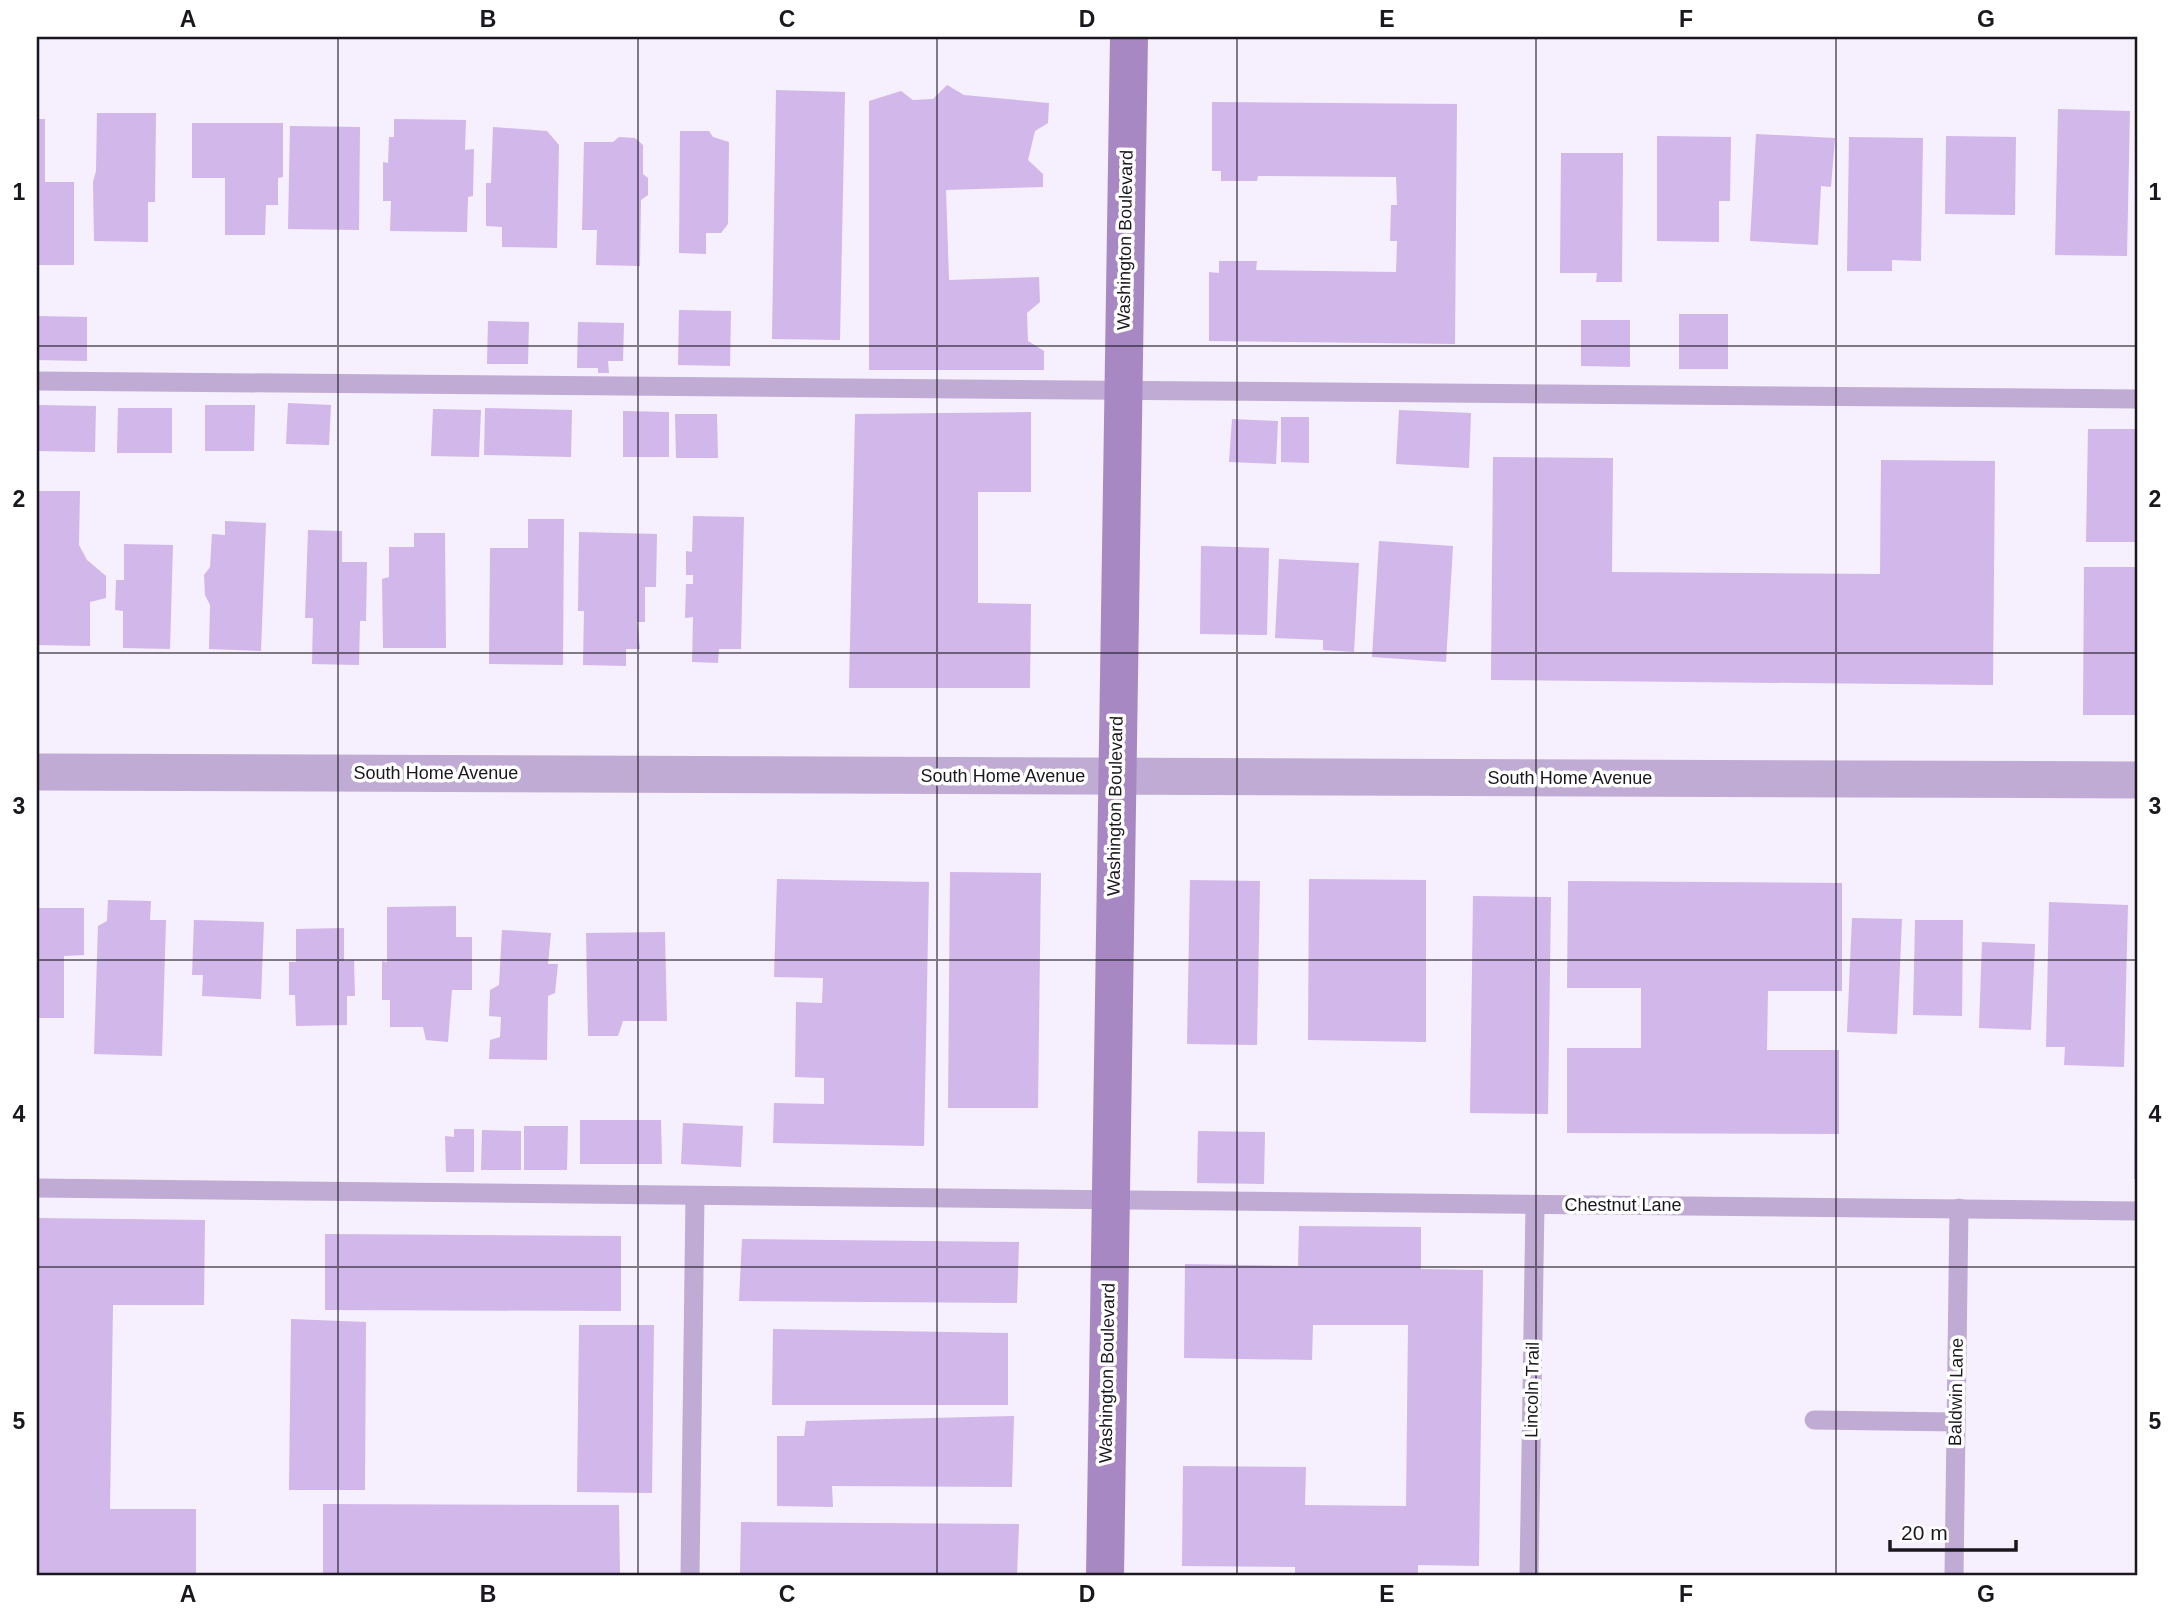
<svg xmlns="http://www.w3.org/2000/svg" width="2174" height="1613" font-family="Arial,sans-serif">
<rect width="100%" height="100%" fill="#f6effd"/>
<!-- building -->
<g fill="#d1b7ea">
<polygon points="947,85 964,95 1049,103 1048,123 1035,131 1028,160 1043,174 1043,187 946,190 949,280 1039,277 1040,302 1027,313 1028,341 1044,351 1044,370 869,370 869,101 901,91 913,100 933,99"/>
<polygon points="776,90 845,92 840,340 772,339"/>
<polygon points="1212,102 1457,104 1455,344 1209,341 1209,272 1219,273 1219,261 1257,261 1256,270 1396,272 1397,241 1390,241 1391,205 1397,205 1396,177 1258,176 1257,181 1221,181 1221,171 1212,171"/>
<polygon points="2058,109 2130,111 2127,256 2055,255"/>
<polygon points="97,113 156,113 155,202 148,202 148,242 94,241 93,182 96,171"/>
<polygon points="37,119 45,119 45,182 74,182 74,265 37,265"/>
<polygon points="394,119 466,120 465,150 474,149 473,196 468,197 467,232 390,231 391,201 383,201 383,162 388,163 389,137 394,137"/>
<polygon points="192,123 283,123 283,177 278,178 278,205 266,205 265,235 225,235 225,178 192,178"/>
<polygon points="290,126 360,127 359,230 288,229"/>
<polygon points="493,127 547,131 559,145 557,248 502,247 502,227 486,226 486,183 491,183"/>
<polygon points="680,131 709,131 713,137 729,142 728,224 721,233 706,233 706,254 679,253"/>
<polygon points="1756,134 1835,138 1831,187 1821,186 1818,245 1750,241"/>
<polygon points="1657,136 1731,137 1730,201 1719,201 1719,242 1657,241"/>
<polygon points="1946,136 2016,137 2015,215 1945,214"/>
<polygon points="619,137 635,138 643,145 643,174 648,178 648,195 641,200 640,266 596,265 597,230 582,230 584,142 613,142"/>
<polygon points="1849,137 1923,138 1921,261 1892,260 1892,271 1847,271"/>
<polygon points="1561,153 1623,153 1622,282 1596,282 1597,273 1560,273"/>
<polygon points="679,310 731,311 730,366 678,365"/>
<rect x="1679" y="314" width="49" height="55"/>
<polygon points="37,316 87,317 87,361 37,360"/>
<polygon points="1581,320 1630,320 1630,367 1581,366"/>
<polygon points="488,321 529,322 528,364 487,364"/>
<polygon points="578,322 624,323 623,361 608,361 609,373 598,373 598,368 577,368"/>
<polygon points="288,403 331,405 329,445 286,444"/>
<polygon points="37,405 96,406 95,452 37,451"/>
<polygon points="205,405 255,405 254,451 205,451"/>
<polygon points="118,408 172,408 172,453 117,453"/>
<polygon points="485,408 572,410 571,457 484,455"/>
<polygon points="433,409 481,410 479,457 431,456"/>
<polygon points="1399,410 1471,413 1469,468 1396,464"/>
<polygon points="623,411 669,412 669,457 623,457"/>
<polygon points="1031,412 1031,492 978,492 978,603 1031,604 1030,688 849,688 855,414"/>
<polygon points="675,414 717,414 718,458 676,458"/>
<polygon points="1281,417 1309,417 1309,463 1281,462"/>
<polygon points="1232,419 1278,421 1276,464 1229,462"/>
<polygon points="2088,429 2137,429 2137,542 2086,542"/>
<polygon points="1493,457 1613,458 1612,572 1880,574 1881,460 1995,461 1993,685 1491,680"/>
<polygon points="37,491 80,491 79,545 87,560 106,576 106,598 90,602 90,646 37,645"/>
<polygon points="693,516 744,517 741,649 719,649 718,663 692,662 693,617 685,618 686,584 693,584 693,575 686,575 686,551 692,552"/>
<polygon points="528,519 564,519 563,665 489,664 490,548 528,548"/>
<polygon points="225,521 266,523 261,651 209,649 210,605 205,595 204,575 210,567 212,534 225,535"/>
<polygon points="308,530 342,531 342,562 367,562 366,621 360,621 359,665 312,664 313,618 305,618"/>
<polygon points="579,532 657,534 656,587 645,587 645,622 637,622 640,649 626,649 626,666 583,665 584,611 578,611"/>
<polygon points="414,533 445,533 446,648 383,648 382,579 389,577 389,547 414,547"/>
<polygon points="1379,541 1453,546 1446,662 1372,657"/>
<polygon points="124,544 173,545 170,649 123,648 123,611 115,610 116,580 124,580"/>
<polygon points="1201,546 1269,548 1267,635 1200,634"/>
<polygon points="1279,559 1359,563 1354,652 1323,650 1323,640 1275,638"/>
<polygon points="2084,567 2137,567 2137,715 2083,715"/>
<polygon points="950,872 1041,873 1038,1108 948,1108"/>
<polygon points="777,879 929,882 924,1146 773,1143 774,1103 824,1104 824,1078 795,1077 796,1002 822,1003 823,978 774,977"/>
<polygon points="1309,879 1426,880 1426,1042 1308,1040"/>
<polygon points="1190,880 1260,881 1257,1045 1187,1044"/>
<polygon points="1568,881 1842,883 1842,991 1768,991 1767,1050 1839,1050 1839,1134 1567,1133 1567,1048 1641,1048 1641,988 1567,988"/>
<polygon points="1473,896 1551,897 1548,1114 1470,1113"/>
<polygon points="108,900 151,901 150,920 166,920 162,1056 94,1054 98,926 107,921"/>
<polygon points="2049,902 2128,905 2124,1067 2064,1065 2065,1047 2046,1047"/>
<polygon points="456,906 456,937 472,937 472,990 452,990 448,1042 426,1040 423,1027 390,1027 390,1000 382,1000 382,961 387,962 387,907"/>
<polygon points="37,908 84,908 84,955 64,956 64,1018 37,1018"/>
<polygon points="1852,918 1902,919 1897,1034 1847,1032"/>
<polygon points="194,920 264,922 261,999 202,996 203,975 192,975"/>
<polygon points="1915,920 1963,920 1962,1016 1913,1015"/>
<polygon points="344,928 344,961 354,960 355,996 347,996 347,1025 296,1026 295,995 289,995 289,962 296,962 296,929"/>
<polygon points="502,930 551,933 548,964 558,964 555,993 548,996 547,1060 489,1059 490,1040 500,1037 501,1017 489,1016 490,990 499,985"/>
<polygon points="665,932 667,1021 623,1021 618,1036 588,1036 586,933"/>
<polygon points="1982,942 2035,944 2031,1030 1979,1028"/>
<polygon points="2135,1048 2137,1048 2137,1179 2134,1179"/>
<polygon points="580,1120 661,1120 662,1164 580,1164"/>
<polygon points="683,1123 743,1126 741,1167 681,1164"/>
<polygon points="524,1126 568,1126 567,1170 524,1170"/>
<polygon points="454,1129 474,1129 474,1172 446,1172 445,1136 454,1137"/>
<polygon points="482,1130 521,1131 521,1170 481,1170"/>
<polygon points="1198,1131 1265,1132 1264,1184 1197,1183"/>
<polygon points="37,1218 205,1220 204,1305 113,1305 110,1509 196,1509 196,1576 37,1576"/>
<polygon points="1299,1226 1421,1227 1421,1269 1483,1270 1479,1566 1418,1565 1418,1576 1295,1576 1295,1567 1182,1566 1183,1466 1306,1467 1305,1505 1406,1506 1408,1325 1313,1325 1312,1360 1184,1358 1185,1264 1298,1266"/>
<polygon points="325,1234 621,1236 621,1311 325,1310"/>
<polygon points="742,1239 1019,1242 1017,1303 739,1301"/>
<polygon points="291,1319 366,1322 365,1490 289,1490"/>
<polygon points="579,1325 654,1325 652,1493 577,1492"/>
<polygon points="773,1329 1008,1333 1008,1405 772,1405"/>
<polygon points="1014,1416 1012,1487 832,1486 833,1507 777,1506 777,1436 804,1436 806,1421"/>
<polygon points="323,1504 619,1505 620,1576 323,1576"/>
<polygon points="741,1522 1019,1524 1017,1576 740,1576"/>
</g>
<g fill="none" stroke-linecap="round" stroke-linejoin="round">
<!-- lane -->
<g stroke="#c0abd4" stroke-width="19">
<polyline points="37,381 2137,399"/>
<polyline points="37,1188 2137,1211"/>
<polyline points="1814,1420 1956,1422"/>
<polyline points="690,1576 695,1196"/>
<polyline points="1529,1576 1535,1205"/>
<polyline points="1954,1576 1959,1208"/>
</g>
<!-- street -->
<polyline stroke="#c0abd4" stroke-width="37" points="37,772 2137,780"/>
<!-- secondary -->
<polyline stroke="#a788c3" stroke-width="38" points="1105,1576 1129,37"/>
</g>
<!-- grid -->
<path fill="none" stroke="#1b171f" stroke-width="2" stroke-opacity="0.55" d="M338,37V1576M638,37V1576M937,37V1576M1237,37V1576M1536,37V1576M1836,37V1576M37,346H2137M37,653H2137M37,960H2137M37,1267H2137"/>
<g text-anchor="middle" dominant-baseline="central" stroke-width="7" stroke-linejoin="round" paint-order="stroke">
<!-- street labels -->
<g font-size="18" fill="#1b171f" stroke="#fff">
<text transform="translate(1125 240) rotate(-89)">Washington Boulevard</text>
<text x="436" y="773">South Home Avenue</text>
<text x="1003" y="776">South Home Avenue</text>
<text x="1570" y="778">South Home Avenue</text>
<text transform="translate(1115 806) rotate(-89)">Washington Boulevard</text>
<text x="1623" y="1205">Chestnut Lane</text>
<text transform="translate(1107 1373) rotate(-89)">Washington Boulevard</text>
<text transform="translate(1532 1390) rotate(-89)">Lincoln Trail</text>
<text transform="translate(1956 1392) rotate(-89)">Baldwin Lane</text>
</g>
</g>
<!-- border -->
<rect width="2174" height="1613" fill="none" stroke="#ffffff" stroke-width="77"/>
<!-- scale -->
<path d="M1890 1540v10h126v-10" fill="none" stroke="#1b171f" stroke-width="3.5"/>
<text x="1901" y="1540" font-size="21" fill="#1b171f" stroke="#ffffff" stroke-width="5" paint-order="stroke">20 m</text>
<rect x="38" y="38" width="2098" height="1536" fill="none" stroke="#1b171f" stroke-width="2.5"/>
<g font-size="23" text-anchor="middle" font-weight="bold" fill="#1b171f">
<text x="188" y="27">A</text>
<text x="488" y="27">B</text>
<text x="787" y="27">C</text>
<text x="1087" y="27">D</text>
<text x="1387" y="27">E</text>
<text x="1686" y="27">F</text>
<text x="1986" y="27">G</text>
<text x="19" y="200">1</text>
<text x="2155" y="200">1</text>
<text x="19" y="507">2</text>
<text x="2155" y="507">2</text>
<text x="19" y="814">3</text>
<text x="2155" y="814">3</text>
<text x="19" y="1122">4</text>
<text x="2155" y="1122">4</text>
<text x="19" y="1429">5</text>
<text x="2155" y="1429">5</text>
<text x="188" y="1602">A</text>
<text x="488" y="1602">B</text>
<text x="787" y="1602">C</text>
<text x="1087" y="1602">D</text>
<text x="1387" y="1602">E</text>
<text x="1686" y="1602">F</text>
<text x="1986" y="1602">G</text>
</g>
</svg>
